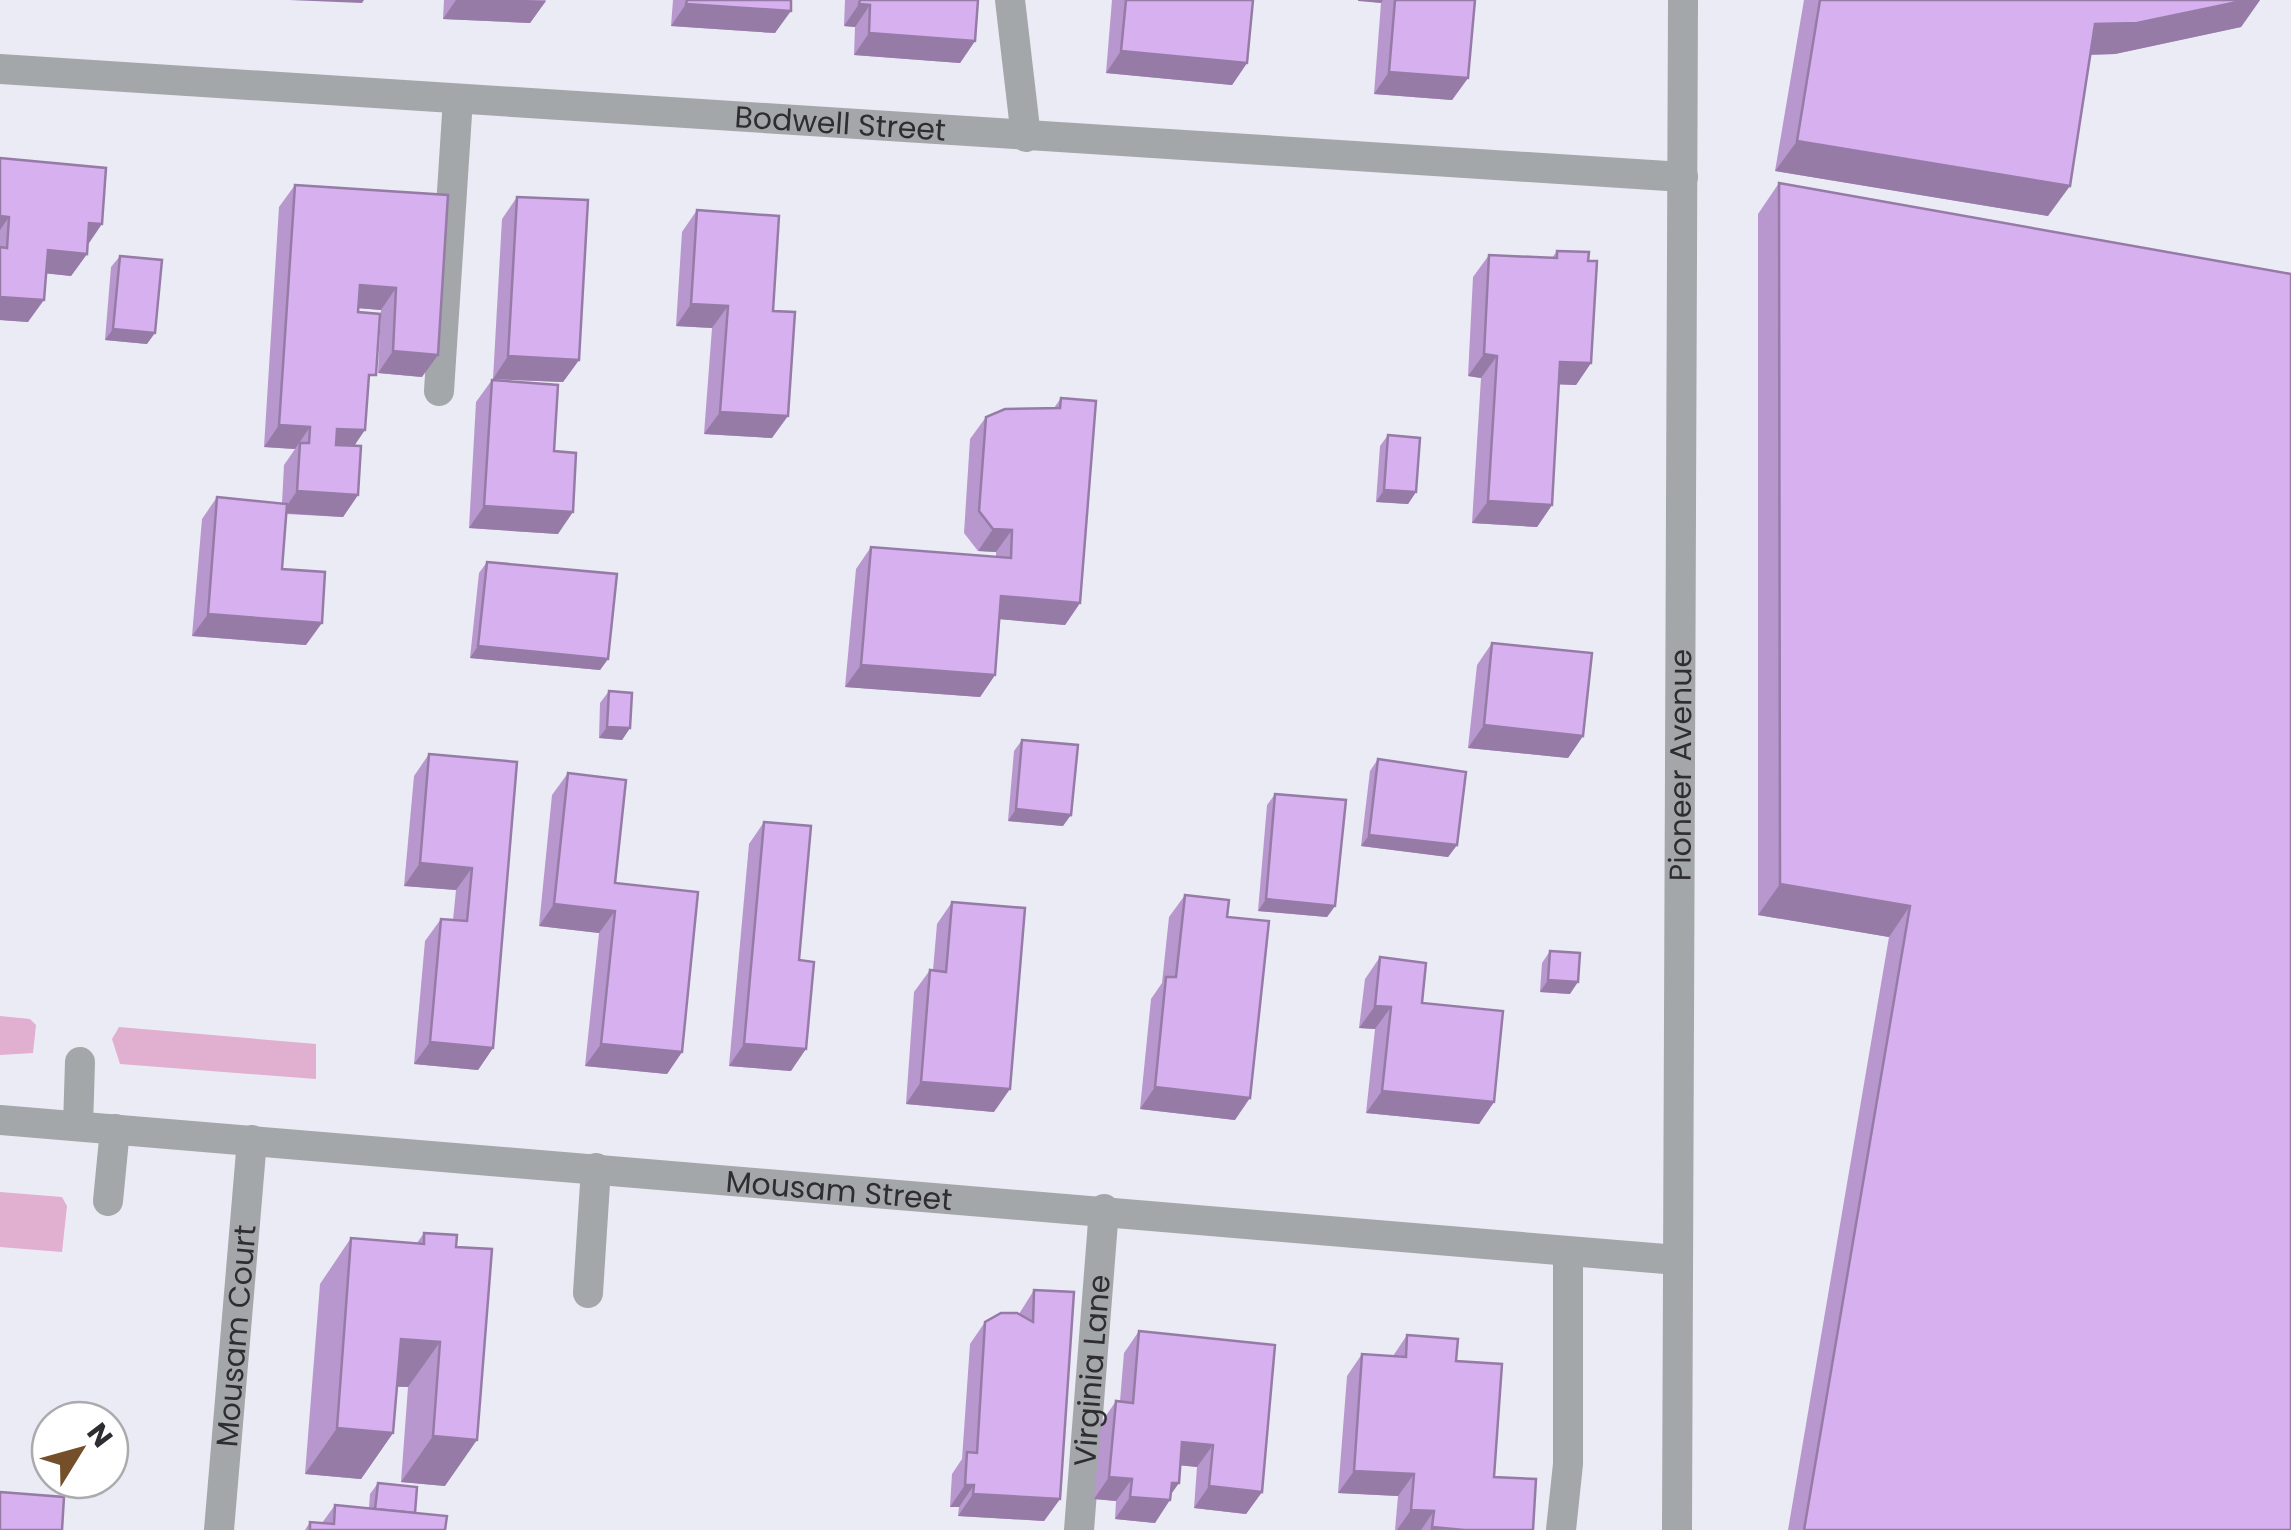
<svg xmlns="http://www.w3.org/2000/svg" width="2291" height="1530" font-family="Poppins,sans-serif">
<rect width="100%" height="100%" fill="#ebebf6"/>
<!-- green -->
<g fill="#e1afcf">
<polygon points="0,1016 30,1019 36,1025 33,1053 0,1055"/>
<polygon points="119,1027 316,1044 316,1079 120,1064 112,1039"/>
<polygon points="0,1192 62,1197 67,1206 62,1252 0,1247"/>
</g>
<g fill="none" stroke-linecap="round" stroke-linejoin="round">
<!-- minor -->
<g stroke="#a4a7aa" stroke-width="30">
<polyline points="1010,0 1026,137"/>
<path id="s1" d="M0,69L1683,177"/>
<polyline points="439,391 458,99"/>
<path id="s2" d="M0,1120L1677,1260"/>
<polyline points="78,1126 80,1062"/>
<polyline points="108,1201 115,1129"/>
<polyline points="588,1293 596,1168"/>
<path id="s3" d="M219,1530L252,1140"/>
<path id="s4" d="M1079,1530L1104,1209"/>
<polyline points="1561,1530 1568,1464 1568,1252"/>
<path id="s5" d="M1677,1530L1683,0"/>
</g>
</g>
<!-- wall -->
<g fill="#b897ce">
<polygon points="444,0 546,0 530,23 443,19"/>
<polygon points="673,0 791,0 775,33 671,26"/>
<polygon points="845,0 978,0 975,41 960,63 854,55 855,27 844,26"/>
<polygon points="1112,0 1253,0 1247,63 1232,85 1106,73"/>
<polygon points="1475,0 1468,78 1452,100 1374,94 1381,3 1358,0"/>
<polygon points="1804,0 2260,0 2241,27 2115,54 2090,55 2048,216 1775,171"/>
<polygon points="0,158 87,246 87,254 71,276 46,273 28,322 0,320"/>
<polygon points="1779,183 2291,1530 1788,1530 1889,937 1758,915 1758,214"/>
<polygon points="295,185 448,195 422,377 378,373 381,310 358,308 368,387 355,446 358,495 343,517 286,514 282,569 306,645 192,636 202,519 217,497 282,503 284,465 295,449 264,447 279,207"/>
<polygon points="517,197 579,360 563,382 493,379 502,219"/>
<polygon points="697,210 773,311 772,438 704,434 712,328 676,326 682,232"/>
<polygon points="1557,251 1588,261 1591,363 1576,385 1559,384 1552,505 1537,527 1472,523 1481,378 1468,376 1473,277 1489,255 1552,258"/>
<polygon points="120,256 147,344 105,340 111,267"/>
<polygon points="492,380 554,451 558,534 469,528 476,402"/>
<polygon points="1061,398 1080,603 1065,625 1000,619 995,675 980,697 845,687 856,569 871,547 996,557 996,552 978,551 964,533 970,439 986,417 1054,408"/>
<polygon points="1388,435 1416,492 1408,504 1376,502 1380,446"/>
<polygon points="487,562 608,659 600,670 470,658 479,573"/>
<polygon points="1492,643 1583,736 1568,758 1468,748 1477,665"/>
<polygon points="609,691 630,728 622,740 599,738 600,703"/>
<polygon points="1022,740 1063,826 1008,821 1014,751"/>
<polygon points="429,754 517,762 493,1048 478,1070 414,1064 425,941 441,919 453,920 456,890 404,886 414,776"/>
<polygon points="1378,759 1457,845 1448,857 1361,846 1370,771"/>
<polygon points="568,773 615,883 682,1052 667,1074 585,1066 599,933 539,926 552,795"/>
<polygon points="1275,794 1335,906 1327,917 1258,911 1267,805"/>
<polygon points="764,822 791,1071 729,1066 749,844"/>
<polygon points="1185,895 1227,917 1235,1120 1140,1109 1151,999 1162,983 1169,917"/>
<polygon points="952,902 994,1112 906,1104 914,992 930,970 933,970 937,924"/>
<polygon points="1550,951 1570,994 1540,992 1542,963"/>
<polygon points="1380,957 1422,1003 1494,1102 1479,1124 1366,1113 1375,1029 1359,1028 1365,979"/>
<polygon points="424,1233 456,1247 445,1486 401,1482 408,1387 397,1387 393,1433 361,1479 305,1474 320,1284 351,1238 417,1243"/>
<polygon points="1034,1290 1060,1499 1044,1521 958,1516 959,1507 950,1507 952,1474 962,1459 970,1344 985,1322 1019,1314"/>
<polygon points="1139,1331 1262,1492 1246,1514 1194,1508 1197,1467 1180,1465 1171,1494 1155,1523 1115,1519 1116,1501 1094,1499 1101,1423 1116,1401 1120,1401 1124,1353"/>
<polygon points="1407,1335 1456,1361 1494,1477 1533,1530 1395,1530 1398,1496 1338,1493 1347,1376 1362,1354 1393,1356"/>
<polygon points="378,1483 415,1513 445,1530 305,1530 310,1522 322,1523 335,1505 369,1508 370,1494"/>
</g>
<!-- shaded-wall -->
<g fill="#967ba7">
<polygon points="289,0 364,0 362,3"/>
<polygon points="456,0 526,0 546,1 530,23 443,19"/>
<polygon points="1383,0 1381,3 1358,1 1358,0"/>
<polygon points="2247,0 2260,0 2241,27 2115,54 2074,55 2095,24"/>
<polygon points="686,4 791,11 775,33 671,26"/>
<polygon points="859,4 870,5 855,27 844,26"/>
<polygon points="869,33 975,41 960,63 854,55"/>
<polygon points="1121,51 1247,63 1232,85 1106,73"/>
<polygon points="1389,72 1468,78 1452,100 1374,94"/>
<polygon points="1797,141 2070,186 2048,216 1775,171"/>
<polygon points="0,216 9,217 0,230"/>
<polygon points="89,223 102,224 87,246"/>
<polygon points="48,250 87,254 71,276 32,272"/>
<polygon points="360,285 396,288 381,310 344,307"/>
<polygon points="0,297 44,300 28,322 0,320"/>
<polygon points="691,304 728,306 712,328 676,326"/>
<polygon points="113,329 155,333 147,344 105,340"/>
<polygon points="393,351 438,355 422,377 378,373"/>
<polygon points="1484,354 1497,356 1481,378 1468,376"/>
<polygon points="508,356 579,360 563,382 493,379"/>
<polygon points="1560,362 1591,363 1576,385 1544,384"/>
<polygon points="720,412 788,416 772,438 704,434"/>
<polygon points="279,425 310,427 295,449 264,447"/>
<polygon points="337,429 365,430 350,452 322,451"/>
<polygon points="1384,490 1416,492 1408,504 1376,502"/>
<polygon points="297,491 358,495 343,517 282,513"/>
<polygon points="1488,501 1552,505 1537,527 1472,523"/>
<polygon points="484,506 573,512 558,534 469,528"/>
<polygon points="993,529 1012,530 996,552 978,551"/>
<polygon points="1001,596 1080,603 1065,625 986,618"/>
<polygon points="208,614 322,623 306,645 192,636"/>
<polygon points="478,646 608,659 600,670 470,658"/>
<polygon points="861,665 995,675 980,697 845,687"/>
<polygon points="1484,725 1583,736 1568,758 1468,748"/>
<polygon points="607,727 630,728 622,740 599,738"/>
<polygon points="1016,809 1071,815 1063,826 1008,821"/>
<polygon points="1369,835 1457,845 1448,857 1361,846"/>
<polygon points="420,863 472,868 456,890 404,886"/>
<polygon points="1780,884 1910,906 1889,937 1758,915"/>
<polygon points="1266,899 1335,906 1327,917 1258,911"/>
<polygon points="554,904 615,911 599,933 539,926"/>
<polygon points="1548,980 1578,982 1570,994 1540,992"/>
<polygon points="1375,1006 1391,1007 1375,1029 1359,1028"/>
<polygon points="430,1042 493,1048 478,1070 414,1064"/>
<polygon points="601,1044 682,1052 667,1074 585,1066"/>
<polygon points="744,1044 806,1049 791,1071 729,1066"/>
<polygon points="921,1082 1010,1089 994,1112 906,1104"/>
<polygon points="1155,1087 1250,1098 1235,1120 1140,1109"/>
<polygon points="1382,1091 1494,1102 1479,1124 1366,1113"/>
<polygon points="401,1339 440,1342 408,1387 369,1385"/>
<polygon points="337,1428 393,1433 361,1479 305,1474"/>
<polygon points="433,1436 477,1440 445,1486 401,1482"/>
<polygon points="1182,1442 1213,1445 1197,1467 1166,1464"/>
<polygon points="1354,1471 1414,1474 1398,1496 1338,1493"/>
<polygon points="1109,1477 1132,1479 1116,1501 1094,1499"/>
<polygon points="1172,1483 1179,1483 1167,1500 1170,1500 1155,1523 1115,1519 1130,1497"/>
<polygon points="965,1485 974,1485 959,1507 950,1507"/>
<polygon points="1209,1486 1262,1492 1246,1514 1194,1508"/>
<polygon points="973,1494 1060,1499 1044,1521 958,1516"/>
<polygon points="1411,1510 1434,1511 1421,1530 1397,1530"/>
<polygon points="1432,1527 1464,1529 1430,1530"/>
</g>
<!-- building -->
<g fill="#d6b0ef" stroke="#967ba7" stroke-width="2.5">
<polygon points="687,0 791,0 791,11 686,4"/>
<polygon points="860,0 978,0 975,41 869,33 870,5 859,4"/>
<polygon points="1126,0 1253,0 1247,63 1121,51"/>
<polygon points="1395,0 1475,0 1468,78 1389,72"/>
<polygon points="1820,0 2247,0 2137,23 2095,24 2070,186 1797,141"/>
<polygon points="0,158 106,168 102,224 89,223 87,254 48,250 44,300 0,297 0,247 7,248 9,217 0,216"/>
<polygon points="1779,183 2291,274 2291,1530 1804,1530 1910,906 1780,884"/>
<polygon points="295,185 448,195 438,355 393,351 396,288 360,285 358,312 380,314 376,375 369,375 365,430 337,429 336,445 361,446 358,495 297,491 300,443 309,443 310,427 279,425"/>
<polygon points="517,197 588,200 579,360 508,356"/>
<polygon points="697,210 779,216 773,311 795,312 788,416 720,412 728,306 691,304"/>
<polygon points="1557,251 1589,252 1588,261 1597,261 1591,363 1560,362 1552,505 1488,501 1497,356 1484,354 1489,255 1557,258"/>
<polygon points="120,256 162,260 155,333 113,329"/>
<polygon points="492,380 558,385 554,451 576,453 573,512 484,506"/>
<polygon points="1061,398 1096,401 1080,603 1001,596 995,675 861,665 871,547 1011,558 1012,530 993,529 979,511 986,417 1005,409 1060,408"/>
<polygon points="1388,435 1420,438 1416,492 1384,490"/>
<polygon points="217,497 287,504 282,569 325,572 322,623 208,614"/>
<polygon points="487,562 617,574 608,659 478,646"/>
<polygon points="1492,643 1592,653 1583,736 1484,725"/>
<polygon points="609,691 632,693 630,728 607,727"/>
<polygon points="1022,740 1078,745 1071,815 1016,809"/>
<polygon points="429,754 517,762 493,1048 430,1042 441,919 467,921 472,868 420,863"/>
<polygon points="1378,759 1466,772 1457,845 1369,835"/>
<polygon points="568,773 626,780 615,883 698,892 682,1052 601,1044 615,911 554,904"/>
<polygon points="1275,794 1346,800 1335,906 1266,899"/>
<polygon points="764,822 811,826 799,960 814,962 806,1049 744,1044"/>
<polygon points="1185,895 1229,900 1227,917 1269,921 1250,1098 1155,1087 1166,977 1176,977"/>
<polygon points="952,902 1025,908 1010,1089 921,1082 930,970 946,972"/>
<polygon points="1550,951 1580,953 1578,982 1548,980"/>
<polygon points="1380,957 1426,963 1422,1003 1503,1011 1494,1102 1382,1091 1391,1007 1375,1006"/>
<polygon points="424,1233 457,1235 456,1247 492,1249 477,1440 433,1436 440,1342 401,1339 393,1433 337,1428 351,1238 424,1244"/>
<polygon points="1034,1290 1074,1292 1060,1499 973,1494 974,1485 965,1485 967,1452 977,1453 985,1322 1001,1313 1017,1313 1033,1322"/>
<polygon points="1139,1331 1275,1345 1262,1492 1209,1486 1213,1445 1182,1442 1179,1483 1172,1483 1170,1500 1130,1497 1132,1479 1109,1477 1116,1401 1133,1403"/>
<polygon points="1407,1335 1458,1339 1456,1361 1502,1364 1494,1477 1536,1479 1533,1530 1464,1530 1432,1527 1434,1511 1411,1510 1414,1474 1354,1471 1362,1354 1406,1357"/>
<polygon points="378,1483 417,1487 415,1513 375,1509"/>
<polygon points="0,1492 64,1497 62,1530 0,1530"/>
<polygon points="335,1505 447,1516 445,1530 310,1530 310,1522 334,1524"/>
</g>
<g text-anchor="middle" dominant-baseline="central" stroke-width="8" stroke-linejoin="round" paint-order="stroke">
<!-- street labels -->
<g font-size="30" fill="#2e2e32" stroke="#fff">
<text stroke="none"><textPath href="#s1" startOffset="842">Bodwell Street</textPath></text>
<text stroke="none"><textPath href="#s5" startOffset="765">Pioneer Avenue</textPath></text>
<text stroke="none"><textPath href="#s2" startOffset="842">Mousam Street</textPath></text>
<text stroke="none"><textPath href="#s3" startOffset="195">Mousam Court</textPath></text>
<text stroke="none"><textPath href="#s4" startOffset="160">Virginia Lane</textPath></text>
</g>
</g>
<!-- north arrow -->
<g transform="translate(80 1450) rotate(53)"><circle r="48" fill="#ffffff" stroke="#ababad" stroke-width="2.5"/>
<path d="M0-8L18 38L0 25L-18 38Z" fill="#744f2a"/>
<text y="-15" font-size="28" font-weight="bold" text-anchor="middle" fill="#2e2e32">N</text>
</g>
</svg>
